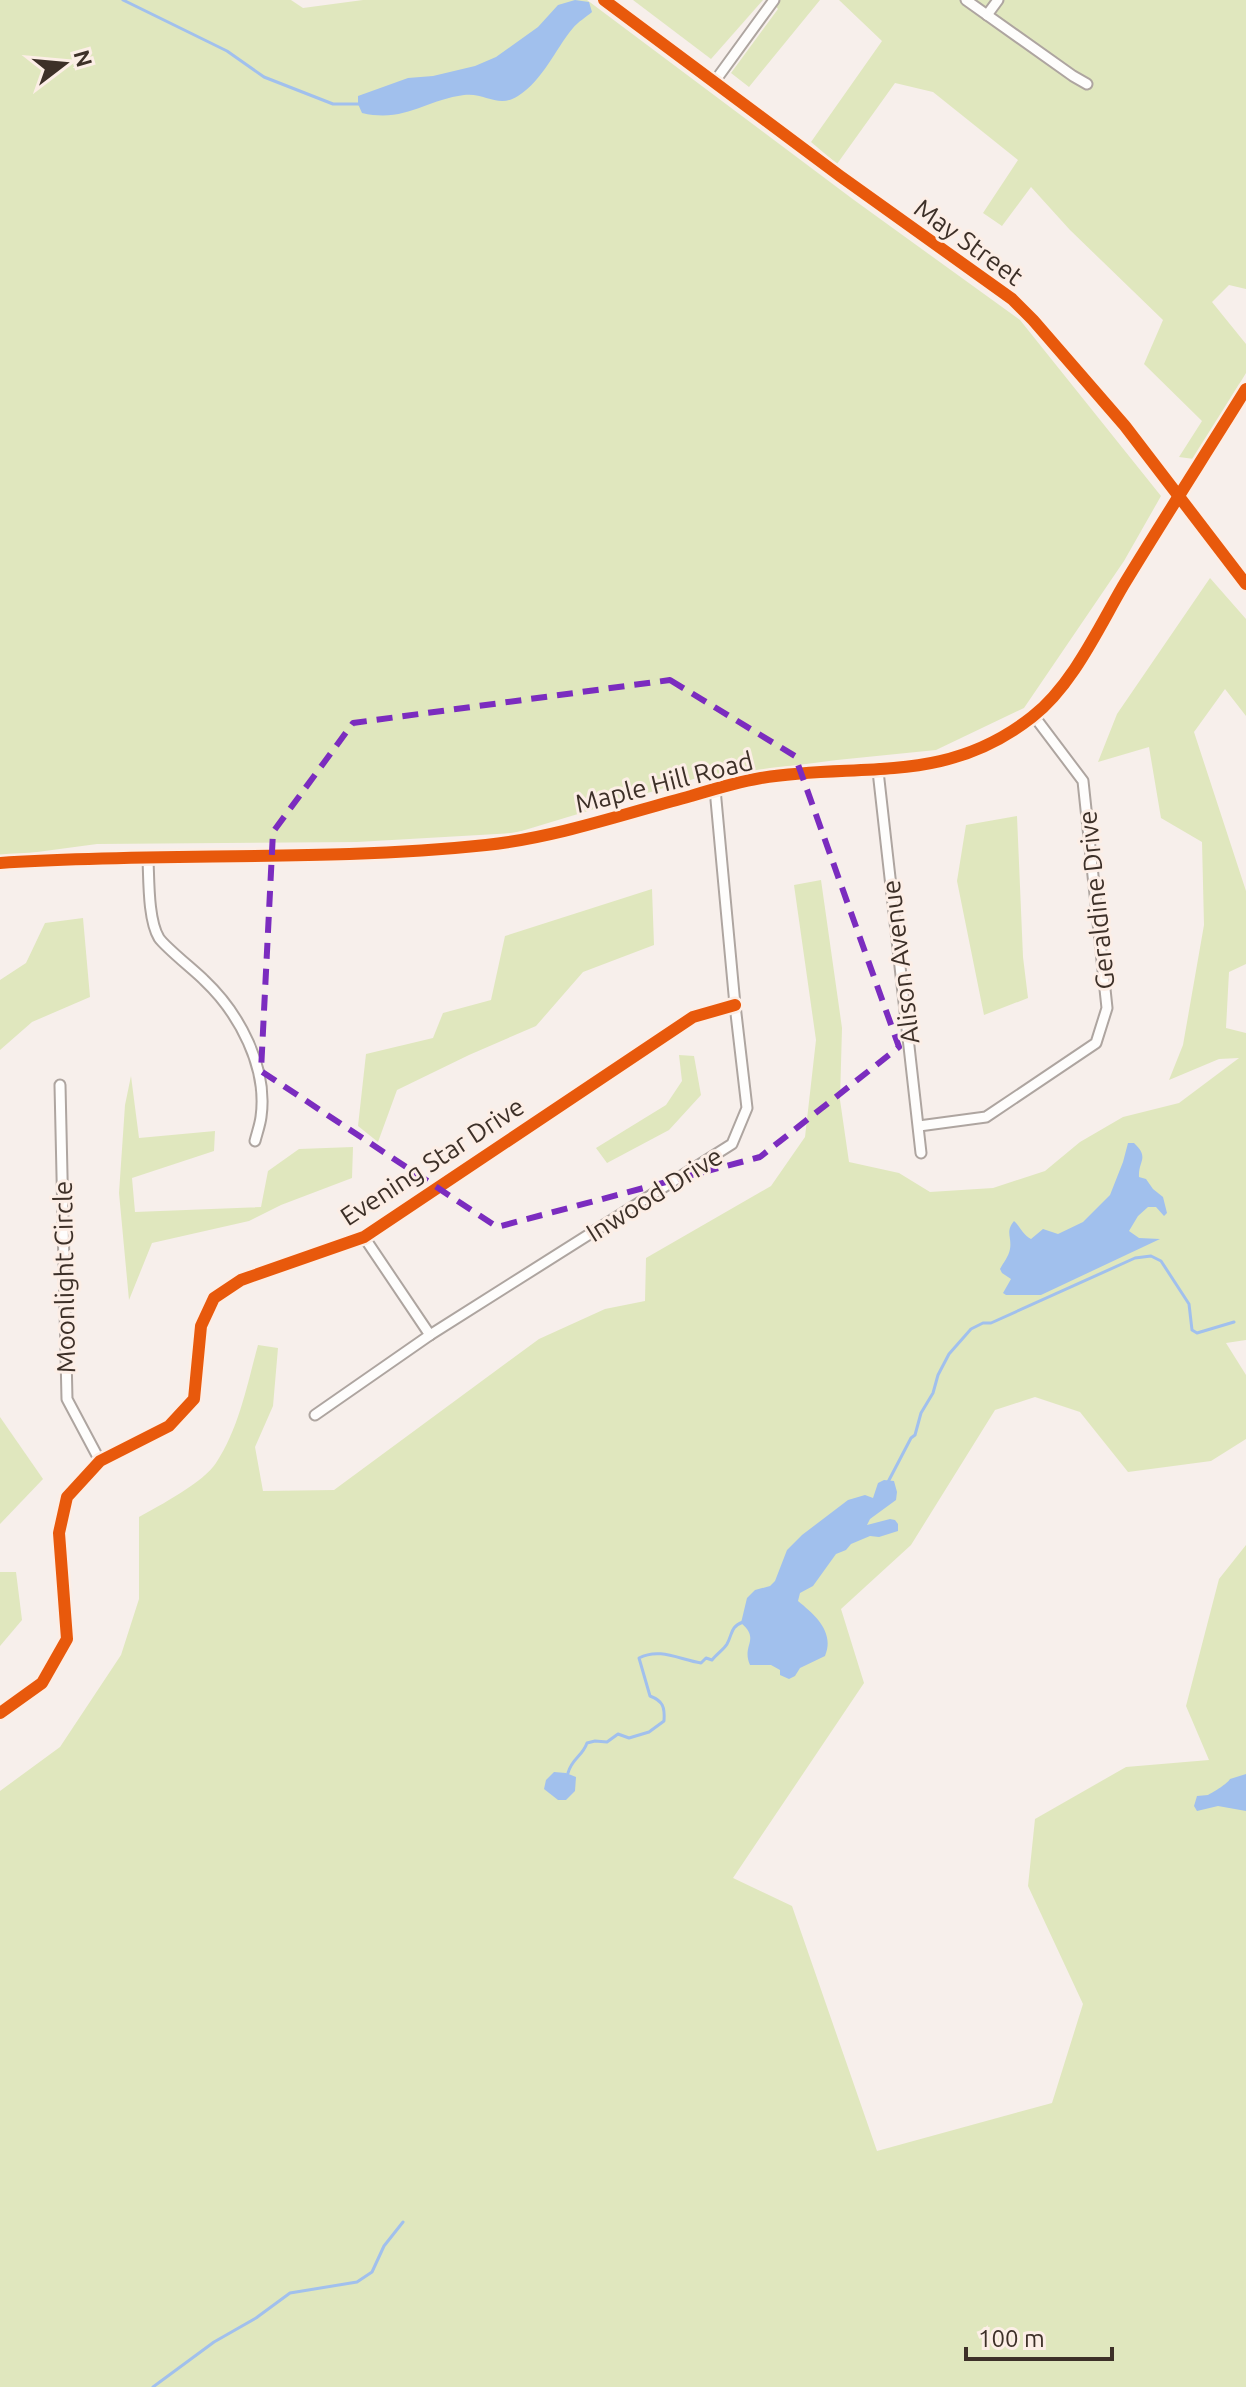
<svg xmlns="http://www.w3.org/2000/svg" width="1246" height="2387" font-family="Ubuntu,sans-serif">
<rect width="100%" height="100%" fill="#f7efeb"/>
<!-- green -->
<g fill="#e0e7be">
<polygon points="0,0 291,0 303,8 363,0 587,0 854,200 1020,320 1161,496 1124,561 1024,708 936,750 837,760 697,778 515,833 357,842 97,844 0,857"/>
<polygon points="633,0 763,0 711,59"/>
<polygon points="771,0 820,0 749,87 731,73 778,9"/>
<polygon points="839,0 1246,0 1246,289 1229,285 1212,302 1246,344 1246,373 1194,459 1179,457 1202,421 1144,364 1163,320 1070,230 1031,187 1002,226 983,213 1018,160 933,92 895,83 837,164 811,142 882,41"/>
<path d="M1210,578L1246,619V716L1225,689L1194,732L1246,891V964L1229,972L1226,1028L1246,1033V1340L1226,1343L1246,1375V1439L1211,1461L1128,1472L1080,1412L1035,1397L995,1410L911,1545L841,1609L864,1683L733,1878L792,1906L877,2151L1052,2103L1083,2004L1028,1886L1035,1819L1126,1767L1209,1760L1186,1706L1219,1579L1246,1545V2387H0V1791L60,1747L121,1655L139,1599V1517C159,1506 204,1482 216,1463C239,1428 247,1385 258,1345L278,1348L273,1406L255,1447L263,1491L334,1490L539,1339L605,1309L645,1301L646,1258L771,1186L805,1137L816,1040L794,885L821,880L842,1028L840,1100L849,1162L899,1173L930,1192L993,1188L1045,1171L1080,1142L1123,1117L1179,1103L1239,1058L1219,1059L1169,1080L1183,1045L1204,925L1202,842L1161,818L1149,747L1098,762L1117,714Z"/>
<polygon points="1017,816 1023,957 1028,998 984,1015 957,881 966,825"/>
<polygon points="652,889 654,945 583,972 536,1026 469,1055 397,1090 378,1142 358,1126 366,1054 433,1038 443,1013 491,1000 505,936"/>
<polygon points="83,918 90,997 32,1022 0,1050 0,980 26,963 45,923"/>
<polygon points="679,1055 694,1056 701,1095 669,1130 607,1163 596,1148 666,1105 682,1081"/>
<polygon points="131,1076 139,1138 215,1131 214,1151 132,1178 135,1212 261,1207 268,1171 299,1149 353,1147 352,1178 281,1205 249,1221 152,1243 129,1300 119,1193 125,1105"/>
<polygon points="0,1417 43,1479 0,1524"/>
<polygon points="0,1572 16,1572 22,1620 0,1646"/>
</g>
<!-- water -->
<g fill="#a1c0ed">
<path d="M575,0L589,2L592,12C586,17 578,22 573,28C554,51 544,79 518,96C498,109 485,92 464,95C425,100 405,123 362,113L358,104V96L408,78L433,76L475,66L496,57L538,27L558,5Z"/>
<path d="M1128,1143H1134C1150,1158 1138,1161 1139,1177L1146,1179L1153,1189L1163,1197L1167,1213L1164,1216L1156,1207H1148L1138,1216L1129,1231L1139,1238L1160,1239L1041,1295H1006L1003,1293L1011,1279L1002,1273L1000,1269C1003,1263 1009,1256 1010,1249C1012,1237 1005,1232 1014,1221C1020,1226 1023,1235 1031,1239L1043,1229L1058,1234L1083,1222L1110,1195L1123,1162Z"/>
<path d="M884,1480L894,1481L897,1492L896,1500L870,1519L867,1525L890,1519L895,1520L898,1524V1531L879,1537L870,1536L851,1544L846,1550L836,1554L813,1586L800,1593L798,1601C815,1615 835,1632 825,1656L800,1668L795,1676L789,1679L780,1675V1670L771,1665H750C741,1645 761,1640 741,1623L747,1598L755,1590L770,1586L775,1581L787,1550L802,1535L848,1500L865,1495L873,1498L878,1483Z"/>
<polygon points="554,1772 566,1773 576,1777 575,1791 566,1800 558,1800 544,1789 546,1780"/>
<path d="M1246,1774V1811L1218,1806L1197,1811L1194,1806L1197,1796L1208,1795C1214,1792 1228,1783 1230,1779Z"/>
</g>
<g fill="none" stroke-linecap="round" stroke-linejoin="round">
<!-- stream -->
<g stroke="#a1c0ed" stroke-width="3">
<polyline points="123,0 227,51 264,77 333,104 359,104"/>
<polyline points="888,1482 911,1438 915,1435 921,1413 933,1393 938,1375 949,1354 971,1329 983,1323 991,1323 1135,1258 1151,1256 1161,1261 1189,1304 1192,1330 1197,1333 1234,1322"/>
<path d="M568,1773C572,1758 582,1757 587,1743L595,1741L607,1742L618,1734L629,1738L649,1732L664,1721C665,1707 663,1701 650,1696L639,1658C660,1647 680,1660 701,1663L706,1658L712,1660C717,1654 724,1649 727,1644C733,1633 730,1627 743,1622"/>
<polyline points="153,2387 214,2342 256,2318 290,2293 357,2282 372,2272 384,2246 403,2222"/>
</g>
<!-- minor casing -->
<g stroke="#aea5a0" stroke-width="13">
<g id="minor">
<polyline points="966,0 1073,76 1087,84"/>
<polyline points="987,15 998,0"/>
<polyline points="715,81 774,0"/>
<polyline points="878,771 921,1153"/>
<path d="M148,859C149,880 148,920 159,938C165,947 195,971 204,980C239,1013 268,1067 261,1117C260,1125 257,1133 255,1141"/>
<polyline points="60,1085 67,1399 100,1461"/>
<polyline points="919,1126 986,1117 1096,1043 1107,1008 1083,781 1034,716"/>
<polyline points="364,1237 430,1335"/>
<polyline points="315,1415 430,1335 732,1144 747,1108 735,1005 715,789"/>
<polyline points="0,1713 42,1683 67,1639 59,1533 67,1497 100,1461 169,1426 194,1399 201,1326 214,1298 241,1280 364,1237 693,1017 735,1005"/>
</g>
</g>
<!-- tertiary casing -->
<g stroke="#aea5a0" stroke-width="15">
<g id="tertiary">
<polyline points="604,0 840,176 1012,299 1033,320 1125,426 1246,584"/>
<path d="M0,863C162,852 324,862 486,845C554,838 624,814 691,796C714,789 737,782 761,778C861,762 944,786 1032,717C1072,686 1098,629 1123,586C1163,520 1205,455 1246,389"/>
</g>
</g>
<!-- minor -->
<use href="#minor" stroke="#fefdfc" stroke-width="9"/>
<!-- tertiary -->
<use href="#tertiary" stroke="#fefdfc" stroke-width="11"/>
<!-- cycleway casing -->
<g stroke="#fceee6" stroke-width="17">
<g id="cycleway">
<polyline points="604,0 840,176 1012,299 1033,320 1125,426 1246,584"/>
<path d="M0,863C162,852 324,862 486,845C554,838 624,814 691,796C714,789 737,782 761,778C861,762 944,786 1032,717C1072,686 1098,629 1123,586C1163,520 1205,455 1246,389"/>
<polyline points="0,1713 42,1683 67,1639 59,1533 67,1497 100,1461 169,1426 194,1399 201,1326 214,1298 241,1280 364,1237 693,1017 735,1005"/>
</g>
</g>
<!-- cycleway -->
<use href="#cycleway" stroke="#e8590c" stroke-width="12"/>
</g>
<!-- marked area -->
<path fill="none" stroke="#7b2cbf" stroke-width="6" stroke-dasharray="16 10" stroke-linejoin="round" d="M670,680L795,756L899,1047L760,1157L497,1227L261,1071L273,832L353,723Z"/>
<g text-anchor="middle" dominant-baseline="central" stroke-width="6" stroke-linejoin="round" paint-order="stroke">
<!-- street labels -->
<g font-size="26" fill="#3d3028" stroke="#fceee6">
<text transform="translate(969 242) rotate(36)">May Street</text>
<text transform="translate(664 782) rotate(-14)">Maple Hill Road</text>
<text transform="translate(1096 900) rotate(-96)">Geraldine Drive</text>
<text transform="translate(900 962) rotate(-97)">Alison Avenue</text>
<text transform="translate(432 1161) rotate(-33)">Evening Star Drive</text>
<text transform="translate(654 1194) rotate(-32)">Inwood Drive</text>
<text transform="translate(64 1277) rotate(-91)">Moonlight Circle</text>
</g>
</g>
<!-- north arrow -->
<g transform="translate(64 64) rotate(74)" stroke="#fceee6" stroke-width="6" paint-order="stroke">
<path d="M0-6L14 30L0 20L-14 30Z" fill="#3d3028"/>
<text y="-12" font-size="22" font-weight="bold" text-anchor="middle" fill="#3d3028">N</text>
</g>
<!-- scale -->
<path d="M966 2347v12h146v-12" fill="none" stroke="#3d3028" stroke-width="4"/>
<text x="978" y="2347" font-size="24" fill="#3d3028" stroke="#fceee6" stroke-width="6" paint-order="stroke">100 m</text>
</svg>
